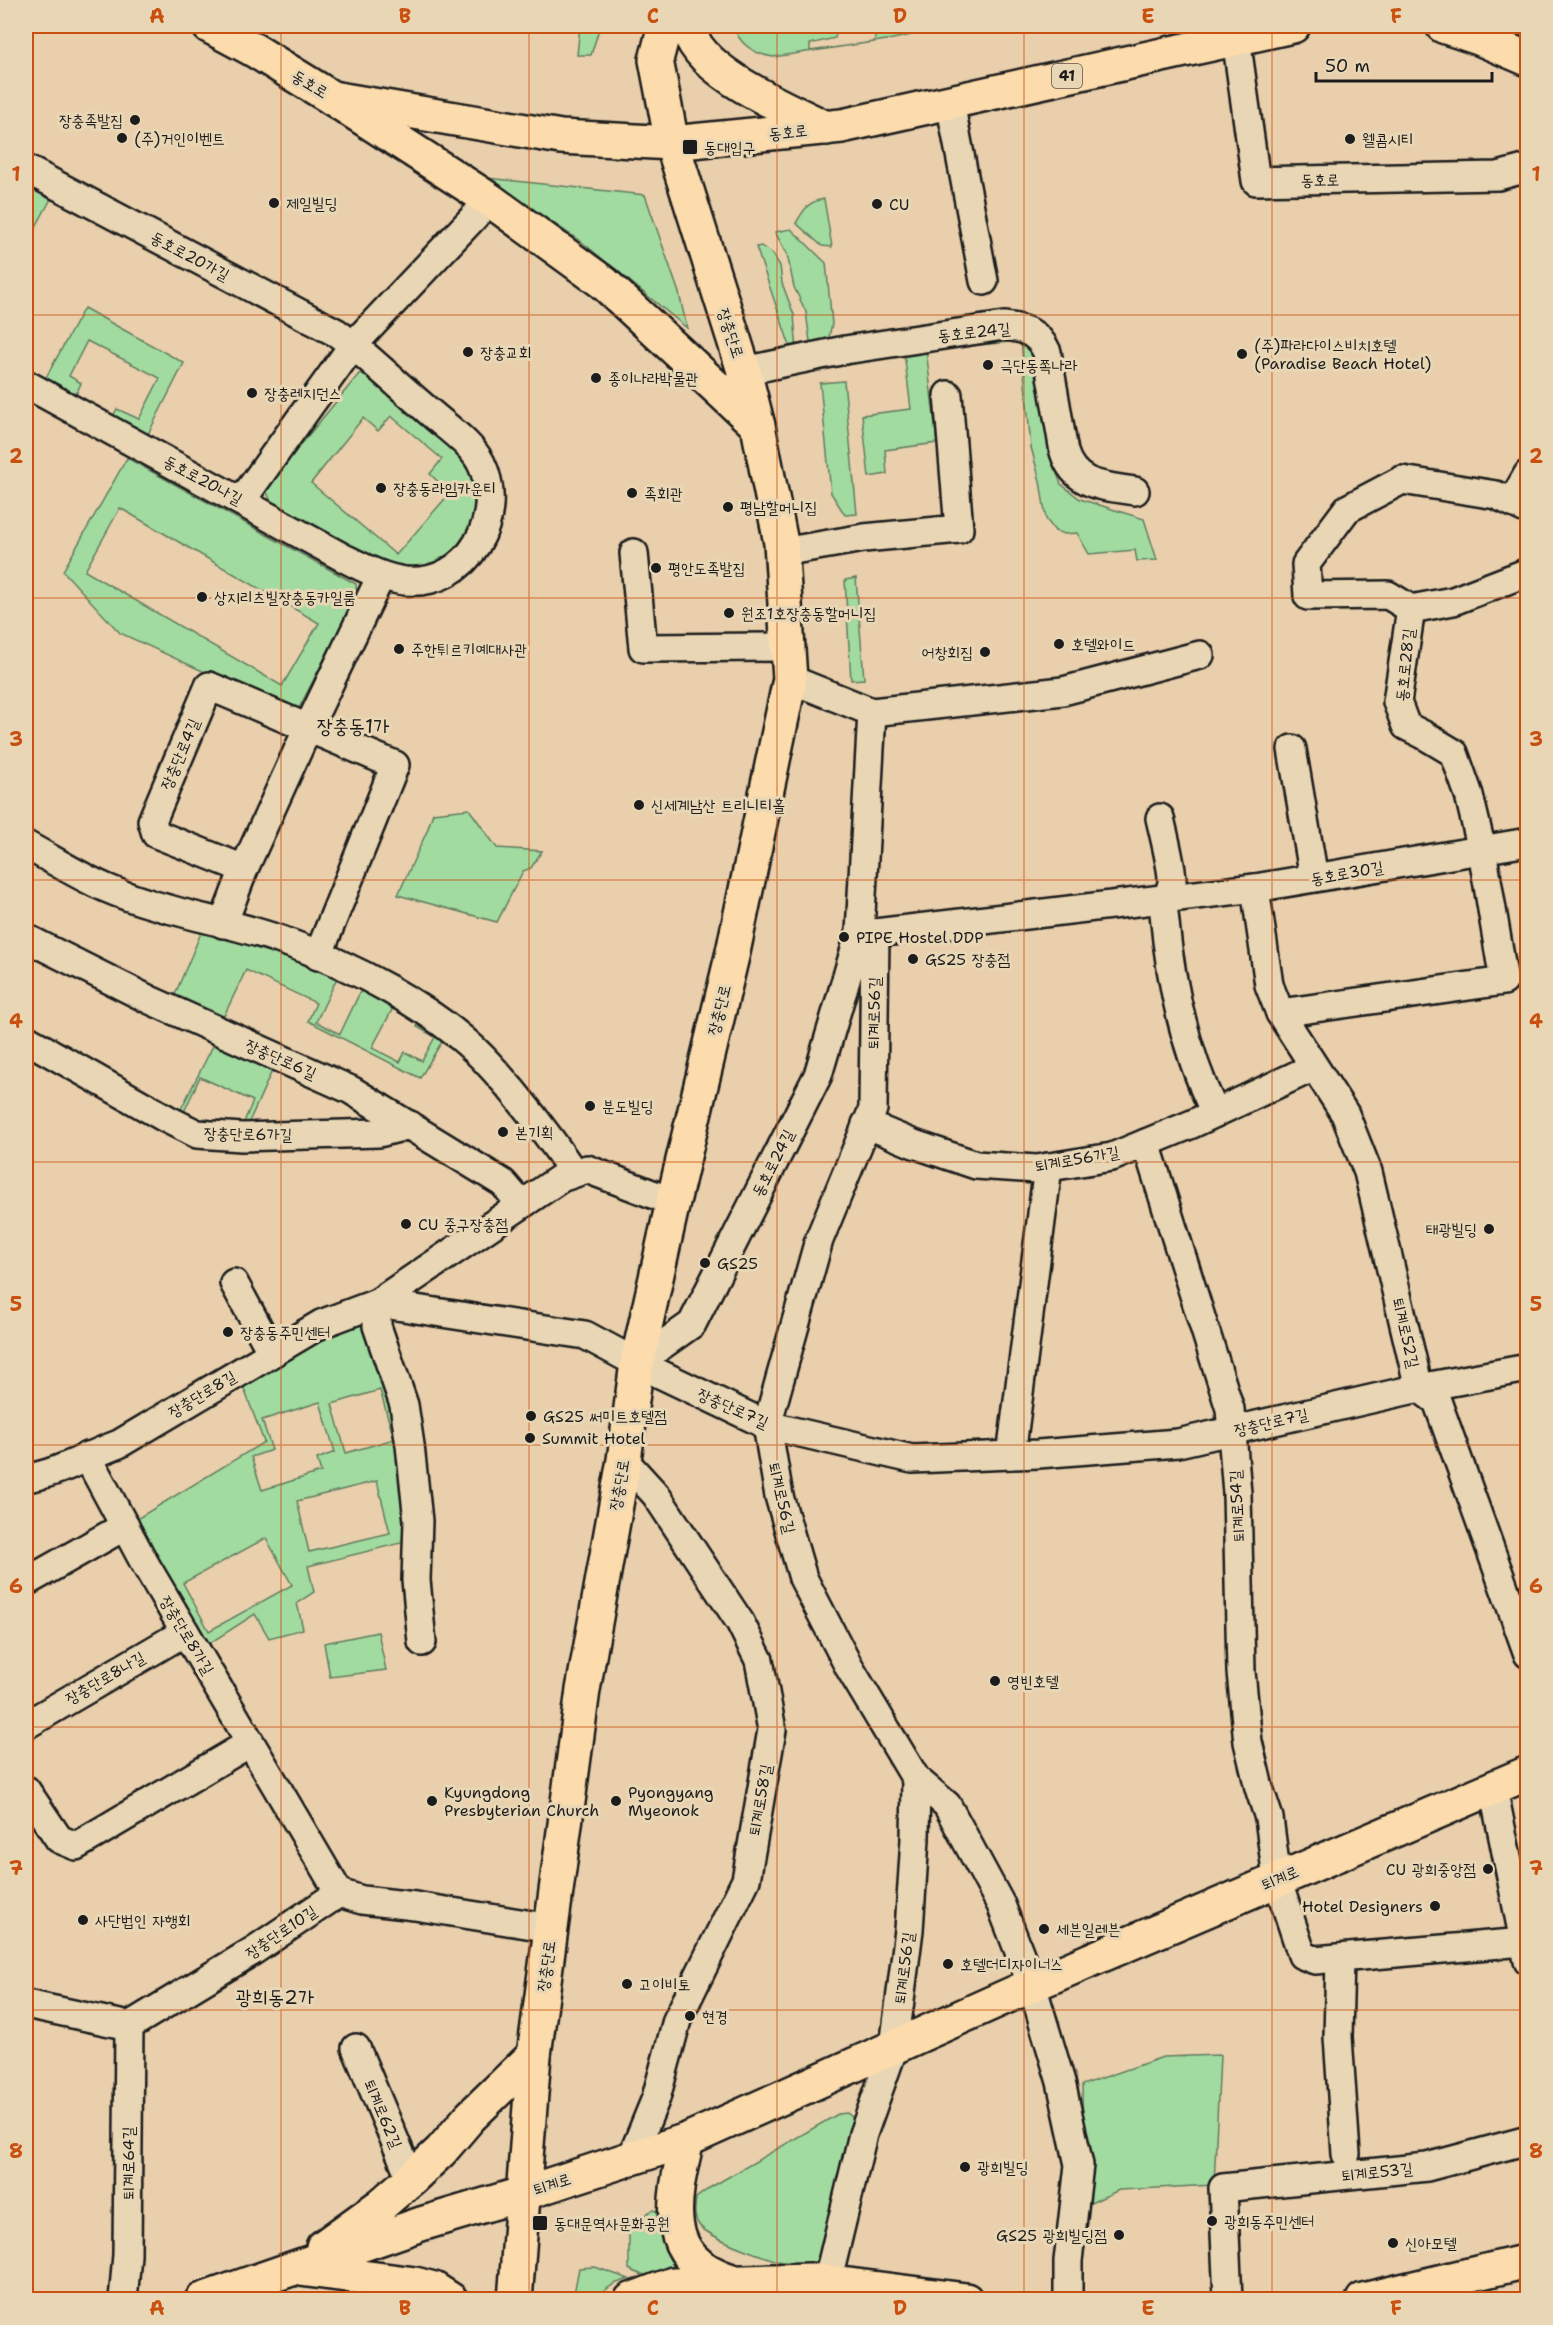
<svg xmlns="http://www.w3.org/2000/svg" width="1553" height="2325" font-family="'Shantell Sans','Poor Story',sans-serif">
<rect width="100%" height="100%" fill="#e9cfac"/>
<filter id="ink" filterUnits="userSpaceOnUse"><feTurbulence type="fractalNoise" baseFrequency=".0167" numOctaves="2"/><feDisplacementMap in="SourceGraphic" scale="12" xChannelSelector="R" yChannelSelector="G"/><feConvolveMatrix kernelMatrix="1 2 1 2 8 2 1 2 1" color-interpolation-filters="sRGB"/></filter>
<g filter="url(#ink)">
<!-- green -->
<g fill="#a2dba0" stroke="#5f7c5e" stroke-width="1.5" fill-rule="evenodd">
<polygon points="580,26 600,26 591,55 577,55"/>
<path d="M733,26H838L835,38L810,44V51L874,42L878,26H952L893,39L773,57C754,54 740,45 733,26Z"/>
<polygon points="487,178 645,195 679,293 687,328 583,243"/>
<polygon points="26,180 58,186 26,245"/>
<path d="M824,199L832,247L822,246L796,223C804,210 808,201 824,199Z"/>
<polygon points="791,229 826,263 832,324 827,345 811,349 806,312 794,287 787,254 775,232"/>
<polygon points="761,246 773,254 780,266 782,283 794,315 797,352 792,352 756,247"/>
<path d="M84,308L184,363L146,438L43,383ZM87,341L160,378L139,419L117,409L113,416L75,397L81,383L69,376Z"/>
<polygon points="1009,330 1028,338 1040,365 1054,466 1061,484 1080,499 1144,519 1157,560 1137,561 1135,550 1089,554 1077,533 1065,534 1055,531 1046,519 1040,481 1031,447 1021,341 937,349"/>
<polygon points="926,349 937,443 885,450 887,474 869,477 862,415 911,409 904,352"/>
<path d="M379,368L480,462L473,551L407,581L274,508L265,488L359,374ZM391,416L442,459L430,474L450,493L396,555L311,483L363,418L378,431Z"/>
<polygon points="844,381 857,514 845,515 831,493 820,383"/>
<path d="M127,458L356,584L357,595L296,714L120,633L63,571ZM120,508L319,623L282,686L85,571Z"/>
<polygon points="856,578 864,679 851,680 845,580"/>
<polygon points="469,809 497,848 542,851 531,868 523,871 497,922 398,895 427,831 433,813"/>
<path d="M204,926L289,946L334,967L401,1003L428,1019L446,1035L420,1078L308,1021L316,1003L246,970L222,1020L173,999ZM338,976L362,988L340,1034L316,1022ZM393,1008L419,1021L417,1027L435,1037L422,1061L405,1052L400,1062L372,1048Z"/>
<path d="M218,1036L275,1064L244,1133L177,1117ZM200,1077L253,1101L241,1129H229L205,1118L203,1122L183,1114Z"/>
<path d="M365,1322L396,1410L405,1458V1542L308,1566L314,1592L297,1603L303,1629L269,1638L255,1614L196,1652L125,1526L264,1442L242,1383L307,1345ZM380,1390L394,1439L346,1453L332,1404ZM320,1402L335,1452L317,1459L321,1472L262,1490L251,1457L272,1450L262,1420ZM377,1481L390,1533L309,1552L297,1501ZM266,1538L292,1585L209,1631L183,1583Z"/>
<polygon points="378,1632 386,1670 330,1677 324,1643"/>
<polygon points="1220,2055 1214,2185 1119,2190 1084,2206 1082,2085 1163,2057"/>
<path d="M847,2113L852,2117L853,2125L822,2262C819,2264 814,2267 810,2267C792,2269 709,2239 699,2225C693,2217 695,2208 696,2198L711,2187L838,2114Z"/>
<path d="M652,2210L657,2211C663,2243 661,2253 690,2271C669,2274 648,2281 629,2269V2226Z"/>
<polygon points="595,2267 629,2279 614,2284 593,2299 573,2299 579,2268"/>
</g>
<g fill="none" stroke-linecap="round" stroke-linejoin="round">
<!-- minor casing -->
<g stroke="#1c1c1c" stroke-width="32">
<g id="minor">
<polyline points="1236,38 1256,181 1498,176 1528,168"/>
<polyline points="950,102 984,281"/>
<path d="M26,169L337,333L353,345C380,368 406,392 433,415C449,429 471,444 481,463C507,516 469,587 405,581C382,578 362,567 342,557L26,384"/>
<path d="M744,371L845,350L1004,326C1024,328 1038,332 1047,352L1064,452C1075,487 1104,486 1135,491"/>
<polyline points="242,500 353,345 490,200"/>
<polyline points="1512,502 1528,474"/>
<polyline points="782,552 864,538 959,529 948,395"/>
<polyline points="634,553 643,648 788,647"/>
<polyline points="1411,609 1388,595 1308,596 1306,564 1347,509 1402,480 1496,495 1528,510"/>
<polyline points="1411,609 1453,601 1528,572"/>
<polyline points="790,679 872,712 1063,691 1200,655"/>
<polyline points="1292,749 1314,878"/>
<path d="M1160,818C1163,832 1173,870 1172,882C1171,892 1163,901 1164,913C1170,981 1185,1051 1215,1113"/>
<path d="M26,845C52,859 78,876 106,888C162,912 224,920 281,940C347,963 435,1008 484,1059C517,1094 547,1133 574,1173"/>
<polyline points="244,869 156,834 152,821 209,686 395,765 318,956"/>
<polyline points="1255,888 1269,985 1280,1013 1345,1114 1368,1172 1419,1388 1437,1401 1528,1654"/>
<polyline points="223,924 244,869 308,728 381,576"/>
<polyline points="860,932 872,712"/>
<polyline points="26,938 150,1000 351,1090 503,1183 521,1204"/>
<polyline points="1280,1013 1504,981 1482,850 1469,795 1454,753 1424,735 1406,726 1397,702 1411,609"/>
<polyline points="26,1039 167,1119 197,1134 242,1137 379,1133 410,1125"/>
<polyline points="866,1124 914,1144 976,1165 1037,1169 1112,1157 1192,1124 1314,1067"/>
<polyline points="1146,1143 1230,1409 1237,1493 1241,1672 1248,1742 1259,1788 1269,1818 1277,1879 1302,1955 1315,1960 1524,1942"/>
<polyline points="234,1283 272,1353"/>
<polyline points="377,1303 585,1335 637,1363 767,1425 912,1459 1038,1454 1178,1443 1419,1388 1528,1368"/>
<polyline points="377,1303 377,1326 404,1405 410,1445 418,1521 416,1580 422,1642"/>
<polyline points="637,1363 692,1324 818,1075 860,932 875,933 1255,888 1528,842"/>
<polyline points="1011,1455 1048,1167"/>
<polyline points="87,1456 144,1562 339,1893"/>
<polyline points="624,1460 656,1495 740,1622 759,1660 772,1730 746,1880 677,2020 656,2098 631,2159"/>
<path d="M26,1478C58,1474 88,1455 119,1444L321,1324L377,1303L561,1178L587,1169L673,1202"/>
<polyline points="26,1582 125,1526"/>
<polyline points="26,1725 185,1632"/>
<polyline points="916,1779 947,1805 1001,1905 1032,1985 1061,2082 1079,2165 1068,2261 1068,2300"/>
<polyline points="1493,1788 1528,1961"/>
<polyline points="26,1790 59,1839 76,1846 250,1743"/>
<polyline points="339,1893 362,1900 415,1906 551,1928"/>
<polyline points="1340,1958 1338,2037 1346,2154"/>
<polyline points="26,2004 129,2026 253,1951 339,1893"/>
<polyline points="356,2048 411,2179"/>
<polyline points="123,2300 127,2255 129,2026"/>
<polyline points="823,2300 863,2134 894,2047 909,1930 915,1839 916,1779 849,1667 803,1578 779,1496 767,1425 819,1240 873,1109 875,933"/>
<polyline points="1228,2300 1223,2188 1427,2167 1528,2140"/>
</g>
</g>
<!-- major casing -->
<g stroke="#1c1c1c" stroke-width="38">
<g id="major">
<polyline points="209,26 254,50 332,98 490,200 604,283 758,426"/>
<path d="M688,26C695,72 788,109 826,128"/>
<polyline points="1443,26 1479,38 1528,59"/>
<polyline points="332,98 561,137 672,143 842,126 1293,26"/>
<path d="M687,2140C673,2200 658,2259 732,2281"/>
<polyline points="323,2247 381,2205 411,2179 441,2151 470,2117 534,2055"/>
<polyline points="300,2269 415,2284 434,2289 451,2300"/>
<polyline points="202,2300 421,2224 522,2194 687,2140 1032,1985 1528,1773"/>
<polyline points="515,2300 534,2055 583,1690 624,1460 637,1363 673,1202 733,952 790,679 781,543 758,426 744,371 672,143 656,60 665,26"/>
<polyline points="631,2300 673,2284 810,2280 966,2300"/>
<polyline points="1363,2300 1528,2261"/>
</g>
</g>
<!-- minor -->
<use href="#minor" stroke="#e8d6b4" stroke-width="27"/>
<!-- major -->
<use href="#major" stroke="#fcdcac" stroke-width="33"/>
</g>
</g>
<!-- grid -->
<path fill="none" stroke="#c9500e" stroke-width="1.5" stroke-opacity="0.55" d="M281,26V2300M529,26V2300M777,26V2300M1024,26V2300M1272,26V2300M26,315H1528M26,598H1528M26,880H1528M26,1162H1528M26,1445H1528M26,1727H1528M26,2010H1528"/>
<!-- markers -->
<g fill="#1c1c1c" stroke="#e8d6b4" stroke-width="2">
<circle cx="135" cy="120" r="6"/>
<circle cx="122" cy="138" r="6"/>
<circle cx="1350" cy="139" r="6"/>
<rect x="682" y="139" width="16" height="16" rx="3"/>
<circle cx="274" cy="203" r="6"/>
<circle cx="877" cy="204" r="6"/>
<circle cx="468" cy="352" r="6"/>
<circle cx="1242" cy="354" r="6"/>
<circle cx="988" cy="365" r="6"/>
<circle cx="596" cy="378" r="6"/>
<circle cx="252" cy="393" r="6"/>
<circle cx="381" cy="488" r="6"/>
<circle cx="632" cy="493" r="6"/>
<circle cx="728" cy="507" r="6"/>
<circle cx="656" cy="568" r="6"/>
<circle cx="202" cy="597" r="6"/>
<circle cx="729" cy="613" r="6"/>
<circle cx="1059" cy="644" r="6"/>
<circle cx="399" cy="649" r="6"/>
<circle cx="985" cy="652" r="6"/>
<circle cx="639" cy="805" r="6"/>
<circle cx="844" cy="937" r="6"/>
<circle cx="913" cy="959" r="6"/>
<circle cx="590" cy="1106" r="6"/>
<circle cx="503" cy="1132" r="6"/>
<circle cx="406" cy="1224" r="6"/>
<circle cx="1489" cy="1229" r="6"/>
<circle cx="705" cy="1263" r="6"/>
<circle cx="228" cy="1332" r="6"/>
<circle cx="531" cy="1416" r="6"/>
<circle cx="530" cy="1438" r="6"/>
<circle cx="995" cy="1681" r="6"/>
<circle cx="432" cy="1801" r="6"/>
<circle cx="616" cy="1801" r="6"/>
<circle cx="1488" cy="1869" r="6"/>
<circle cx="1435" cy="1906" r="6"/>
<circle cx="83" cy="1920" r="6"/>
<circle cx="1044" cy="1929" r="6"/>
<circle cx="948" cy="1964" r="6"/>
<circle cx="627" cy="1984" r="6"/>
<circle cx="690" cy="2016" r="6"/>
<circle cx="965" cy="2167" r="6"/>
<circle cx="1212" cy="2221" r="6"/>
<rect x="532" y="2215" width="16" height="16" rx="3"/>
<circle cx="1119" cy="2235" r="6"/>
<circle cx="1393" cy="2243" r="6"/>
</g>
<g text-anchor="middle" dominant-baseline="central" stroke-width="6" stroke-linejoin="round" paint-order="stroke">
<!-- shield labels -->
<rect fill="#e8d6b4" stroke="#59544a" stroke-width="1.5" x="1052" y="64" width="30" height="24" rx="4.5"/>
<g font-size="15" font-weight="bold" fill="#1c1c1c">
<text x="1067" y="76">41</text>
</g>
<!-- street labels -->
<g font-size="16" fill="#1c1c1c" stroke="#e8d6b4">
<text transform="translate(310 84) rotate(31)">동호로</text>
<text transform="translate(788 132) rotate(-6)">동호로</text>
<text transform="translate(1320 180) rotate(-1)">동호로</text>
<text transform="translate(190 256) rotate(28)">동호로20가길</text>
<text transform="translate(974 332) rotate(-6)">동호로24길</text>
<text transform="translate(731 333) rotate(72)">장충단로</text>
<text transform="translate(203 480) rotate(28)">동호로20나길</text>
<text transform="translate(1405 665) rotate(-84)">동호로28길</text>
<text transform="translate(180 754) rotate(-67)">장충단로4길</text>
<text transform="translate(1347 873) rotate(-10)">동호로30길</text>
<text transform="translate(719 1010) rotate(-76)">장충단로</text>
<text transform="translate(874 1013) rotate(-89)">퇴계로56길</text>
<text transform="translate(281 1059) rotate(24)">장충단로6길</text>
<text transform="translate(248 1134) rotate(1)">장충단로6가길</text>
<text transform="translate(1077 1159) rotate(-10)">퇴계로56가길</text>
<text transform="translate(773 1163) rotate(-63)">동호로24길</text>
<text transform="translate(1406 1333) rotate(77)">퇴계로52길</text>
<text transform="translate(202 1394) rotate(-31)">장충단로8길</text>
<text transform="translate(733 1408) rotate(24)">장충단로7길</text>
<text transform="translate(1271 1422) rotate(-13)">장충단로7길</text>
<text transform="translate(619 1485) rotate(-80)">장충단로</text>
<text transform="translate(782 1498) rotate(77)">퇴계로56길</text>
<text transform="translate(1237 1506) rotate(-93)">퇴계로54길</text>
<text transform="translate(187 1635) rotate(59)">장충단로8가길</text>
<text transform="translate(105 1678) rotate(-30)">장충단로8나길</text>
<text transform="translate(760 1800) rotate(-80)">퇴계로58길</text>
<text transform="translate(1280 1878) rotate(-23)">퇴계로</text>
<text transform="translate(281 1932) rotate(-34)">장충단로10길</text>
<text transform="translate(546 1966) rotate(-82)">장충단로</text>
<text transform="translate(904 1968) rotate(-83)">퇴계로56길</text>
<text transform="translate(383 2114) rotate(67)">퇴계로62길</text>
<text transform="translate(128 2163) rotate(-90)">퇴계로64길</text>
<text transform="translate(1377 2172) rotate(-6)">퇴계로53길</text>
<text transform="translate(552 2184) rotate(-18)">퇴계로</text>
</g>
<!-- poi labels -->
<g font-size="16" fill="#1c1c1c" stroke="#e8d6b4" text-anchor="start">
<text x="123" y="120" text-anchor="end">장충족발집</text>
<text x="134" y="138">(주)거인이벤트</text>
<text x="1362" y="139">웰콤시티</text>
<text x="704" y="147">동대입구</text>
<text x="286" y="203">제일빌딩</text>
<text x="889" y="204">CU</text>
<text x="1254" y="345">(주)파라다이스비치호텔<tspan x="1254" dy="18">(Paradise Beach Hotel)</tspan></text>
<text x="480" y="352">장충교회</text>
<text x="1000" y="365">극단동쪽나라</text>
<text x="608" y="378">종이나라박물관</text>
<text x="264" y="393">장충레지던스</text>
<text x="393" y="488">장충동라임카운티</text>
<text x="644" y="493">족회관</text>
<text x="740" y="507">평남할머니집</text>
<text x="668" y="568">평안도족발집</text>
<text x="214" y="597">상지리츠빌장충동카일룸</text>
<text x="741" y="613">원조1호장충동할머니집</text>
<text x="1071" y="644">호텔와이드</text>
<text x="411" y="649">주한튀르키예대사관</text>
<text x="973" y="652" text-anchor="end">어창회집</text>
<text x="651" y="805">신세계남산 트리니티홀</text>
<text x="856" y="937">PIPE Hostel DDP</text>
<text x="925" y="959">GS25 장충점</text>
<text x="602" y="1106">분도빌딩</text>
<text x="515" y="1132">본기획</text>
<text x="418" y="1224">CU 중구장충점</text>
<text x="1477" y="1229" text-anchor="end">태광빌딩</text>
<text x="717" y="1263">GS25</text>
<text x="240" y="1332">장충동주민센터</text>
<text x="543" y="1416">GS25 써미트호텔점</text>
<text x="542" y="1438">Summit Hotel</text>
<text x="1007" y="1681">영빈호텔</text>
<text x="444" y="1792">Kyungdong<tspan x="444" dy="18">Presbyterian Church</tspan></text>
<text x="628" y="1792">Pyongyang<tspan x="628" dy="18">Myeonok</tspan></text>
<text x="1476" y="1869" text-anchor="end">CU 광희중앙점</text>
<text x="1423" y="1906" text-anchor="end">Hotel Designers</text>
<text x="95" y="1920">사단법인 자행회</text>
<text x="1056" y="1929">세븐일레븐</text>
<text x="960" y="1964">호텔더디자이너스</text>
<text x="639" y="1984">고이비토</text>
<text x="702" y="2016">현경</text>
<text x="977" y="2167">광희빌딩</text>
<text x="1224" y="2221">광희동주민센터</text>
<text x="554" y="2223">동대문역사문화공원</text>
<text x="1107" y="2235" text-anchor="end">GS25 광희빌딩점</text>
<text x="1405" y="2243">신아모텔</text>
</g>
<!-- quarter labels -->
<g font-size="20" fill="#1c1c1c" stroke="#e8d6b4">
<text x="353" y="726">장충동1가</text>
<text x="275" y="1997">광희동2가</text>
</g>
</g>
<!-- margin -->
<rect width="1553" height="2325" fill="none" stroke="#e8d6b4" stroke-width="66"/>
<!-- scale -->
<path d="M1316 72v9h176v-9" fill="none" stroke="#1c1c1c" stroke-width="3"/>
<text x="1325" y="72" font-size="18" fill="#1c1c1c" stroke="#e8d6b4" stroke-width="4.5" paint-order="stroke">50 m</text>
<rect x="33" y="33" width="1487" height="2259" fill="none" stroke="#c9500e" stroke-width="2"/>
<g font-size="20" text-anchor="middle" font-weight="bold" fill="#c9500e">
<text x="157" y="23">A</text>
<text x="405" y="23">B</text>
<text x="653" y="23">C</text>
<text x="900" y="23">D</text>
<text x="1148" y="23">E</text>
<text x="1396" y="23">F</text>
<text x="16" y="181">1</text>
<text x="1536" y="181">1</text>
<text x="16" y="463">2</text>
<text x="1536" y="463">2</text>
<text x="16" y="746">3</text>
<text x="1536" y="746">3</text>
<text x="16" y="1028">4</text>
<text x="1536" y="1028">4</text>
<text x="16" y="1311">5</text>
<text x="1536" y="1311">5</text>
<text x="16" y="1593">6</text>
<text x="1536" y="1593">6</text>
<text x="16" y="1875">7</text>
<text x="1536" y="1875">7</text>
<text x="16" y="2158">8</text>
<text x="1536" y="2158">8</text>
<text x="157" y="2315">A</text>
<text x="405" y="2315">B</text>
<text x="653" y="2315">C</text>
<text x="900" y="2315">D</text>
<text x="1148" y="2315">E</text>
<text x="1396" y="2315">F</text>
</g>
</svg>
